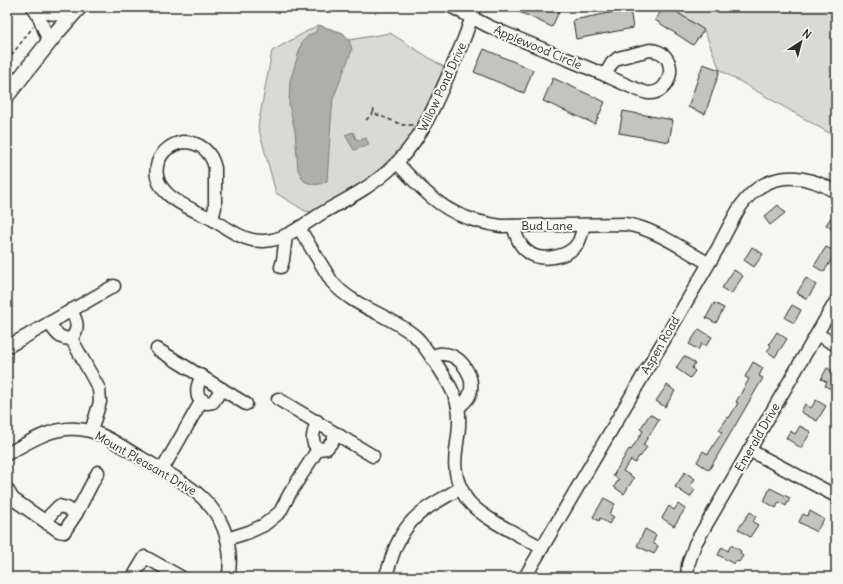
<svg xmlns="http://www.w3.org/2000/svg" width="843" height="584" font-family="Delius,sans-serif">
<rect width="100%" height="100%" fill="#f6f6f2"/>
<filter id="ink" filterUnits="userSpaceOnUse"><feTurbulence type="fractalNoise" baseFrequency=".025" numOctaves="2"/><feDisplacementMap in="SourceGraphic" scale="8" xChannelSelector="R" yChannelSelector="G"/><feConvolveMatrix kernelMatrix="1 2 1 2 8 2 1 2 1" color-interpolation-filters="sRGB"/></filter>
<g filter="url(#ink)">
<!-- green -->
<g fill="#d9d9d5" stroke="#828280">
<polygon points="669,7 836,7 836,137 720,70 704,30"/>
<polygon points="318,25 343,33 349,40 390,33 450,71 397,163 320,214 305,211 276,193 258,126 272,51"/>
</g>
<!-- water -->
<g fill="#aeaeab" stroke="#7a7a78">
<path d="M318,25L343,33L349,40L352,50L333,99L331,121L327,181C318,186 312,185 304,181L298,170L295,131L289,105L290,81L302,42L309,35L316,32Z"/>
<polygon points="353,132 356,139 359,140 366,138 369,145 354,150 345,135"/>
</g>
<!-- building -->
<g fill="#c3c3c0" stroke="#2b2b2b">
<polygon points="509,7 561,7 552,27"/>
<polygon points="664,7 669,7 704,30 693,45 655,20"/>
<polygon points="630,9 633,28 576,39 573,20"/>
<polygon points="484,49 533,70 524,93 474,72"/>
<polygon points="703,64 720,70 705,114 688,107"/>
<polygon points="553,78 605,102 595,124 543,101"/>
<polygon points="623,111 673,120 669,142 619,133"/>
<polygon points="778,205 785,213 770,225 764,217"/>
<polygon points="832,216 836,219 836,232 826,225"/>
<polygon points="752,247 763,254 754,267 744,260"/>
<polygon points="826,247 836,252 824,272 814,266"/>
<polygon points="734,270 743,276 731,294 722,288"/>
<polygon points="806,278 816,285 807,299 797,293"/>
<polygon points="714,303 724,308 716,323 706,318"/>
<polygon points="792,305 801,310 794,323 785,318"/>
<polygon points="699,329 712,337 706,346 702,343 698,350 689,344"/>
<polygon points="777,332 787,339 775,357 767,351 771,346 769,344"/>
<polygon points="684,356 695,363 692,368 695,371 690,378 676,368"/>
<polygon points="753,362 763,368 759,376 763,378 709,470 697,462 703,451 708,454 722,432 719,430 728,417 729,418 738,403 736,402 749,379 745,377"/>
<polygon points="827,368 836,373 836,386 833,390 825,386 827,382 821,379"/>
<polygon points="667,385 675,391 665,407 656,401"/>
<polygon points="816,400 826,406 817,421 801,412 805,404 811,408"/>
<polygon points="650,414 659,420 643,445 647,447 640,457 639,456 635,463 631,460 623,471 634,478 624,494 614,487 619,479 613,476 629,449 631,450 643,431 640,429"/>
<polygon points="800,426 811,432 801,448 786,438 790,431 795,434"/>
<polygon points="685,472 695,479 690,486 695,490 690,497 675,487"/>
<polygon points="770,488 790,498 786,506 779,502 776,508 764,501"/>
<polygon points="604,498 615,504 609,514 614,517 609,524 600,518 599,521 593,517"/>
<polygon points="678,504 685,509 674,526 662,518 669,506 674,510"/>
<polygon points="810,511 824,519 816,532 799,522 803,514 807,516"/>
<polygon points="750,512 756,516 753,522 758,525 750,537 738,529"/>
<polygon points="645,529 656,535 653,543 658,546 654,554 637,546"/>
<polygon points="731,545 741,551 740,554 743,556 739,562 736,561 734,564 718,555 722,547 728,551"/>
</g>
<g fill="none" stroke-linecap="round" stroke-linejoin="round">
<!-- minor casing -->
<g stroke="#2b2b2b" stroke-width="15">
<g id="minor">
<polyline points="33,7 40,19 49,42"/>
<polyline points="37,7 48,13 71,16"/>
<polyline points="452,7 488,26 605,75"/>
<path d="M650,50C652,50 656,51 659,52C679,61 670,95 648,93C640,92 614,79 605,75L612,63L618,58Z"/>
<path d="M183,142C200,142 211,151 215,168V207L212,219C190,208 148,194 158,162C162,151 172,144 183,142Z"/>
<path d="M397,163C417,184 437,207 465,217C477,222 489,224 501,226L625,224C654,228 683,249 708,263"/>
<path d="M212,219C228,229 245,242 264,241C287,240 305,223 324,212C345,200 369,188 388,171C421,142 433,109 451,69C460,49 469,29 474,7"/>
<path d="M513,226C516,235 519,246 528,252C541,263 569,257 578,243C581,238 582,231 584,225"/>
<path d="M299,228L332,282C354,308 391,315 416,337C422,342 426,350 431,356C441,371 454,389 458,407C464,436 446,461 462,490C464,495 467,500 470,503C485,520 522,536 542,548"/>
<polyline points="281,267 283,260 286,235"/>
<path d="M49,323C55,331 60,341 71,338C80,329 77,321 71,310"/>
<polyline points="817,334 836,345"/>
<polyline points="71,338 99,389 100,402 91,431"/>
<polyline points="9,346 114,286"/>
<polyline points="157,349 246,404"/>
<path d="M431,357C435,355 439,353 443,354C462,354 477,380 469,396C467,401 462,404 458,408"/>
<path d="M202,376C198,384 196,388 198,397L207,403L213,402L222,389"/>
<polyline points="278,399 373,456"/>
<path d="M317,421C314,432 309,441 318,449L327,448L338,434"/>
<polyline points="749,450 836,496"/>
<path d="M7,454C29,442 51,427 77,429C100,430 119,445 138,456C177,479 223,498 229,550C231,559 229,568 229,577"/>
<polyline points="162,470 202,400"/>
<polyline points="7,489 13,499 59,531 64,532 76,514 98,472"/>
<polyline points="48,524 50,515 59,506 67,508 76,514"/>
<polyline points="227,539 249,532 264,525 280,512 290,493 318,449"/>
<polyline points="133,577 145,557 181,577"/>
<path d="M385,577C390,566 392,553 398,542C412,512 434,504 461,488"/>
<path d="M525,577L718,248C725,234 732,220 740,207C765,171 801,171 836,192"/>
<polyline points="687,577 688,565 695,544 836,301"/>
</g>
</g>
<!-- major casing -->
<g stroke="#2b2b2b" stroke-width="18">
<polyline id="major" points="7,95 57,32 79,7"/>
</g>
<!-- path -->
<g stroke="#2b2b2b" stroke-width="1.5" stroke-dasharray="4 3" stroke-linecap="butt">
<polyline points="7,61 33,27"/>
<polyline points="374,109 373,113 403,125 413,125"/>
<polyline points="366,120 373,113"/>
</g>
<!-- minor -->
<use href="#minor" stroke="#f6f6f2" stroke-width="12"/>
<!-- major -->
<use href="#major" stroke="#f6f6f2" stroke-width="15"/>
</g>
</g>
<g text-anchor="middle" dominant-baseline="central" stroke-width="4" stroke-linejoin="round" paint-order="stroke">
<!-- street labels -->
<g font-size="12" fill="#2b2b2b" stroke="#f6f6f2">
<text transform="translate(538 47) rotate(23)">Applewood Circle</text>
<text transform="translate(442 87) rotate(-65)">Willow Pond Drive</text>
<text x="547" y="225">Bud Lane</text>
<text transform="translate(660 345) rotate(-60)">Aspen Road</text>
<text transform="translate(757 437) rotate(-60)">Emerald Drive</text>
<text transform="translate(146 463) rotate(30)">Mount Pleasant Drive</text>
</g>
</g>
<!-- margin -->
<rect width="843" height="584" fill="none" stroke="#f6f6f2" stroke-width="24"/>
<rect x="12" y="12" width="819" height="560" fill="none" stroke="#2b2b2b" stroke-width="1.5" filter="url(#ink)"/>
<!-- north arrow -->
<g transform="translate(801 42) rotate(36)" stroke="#f6f6f2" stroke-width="3" paint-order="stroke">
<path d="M0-3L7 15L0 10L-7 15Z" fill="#2b2b2b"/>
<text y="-6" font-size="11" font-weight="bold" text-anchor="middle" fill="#2b2b2b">N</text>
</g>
</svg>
